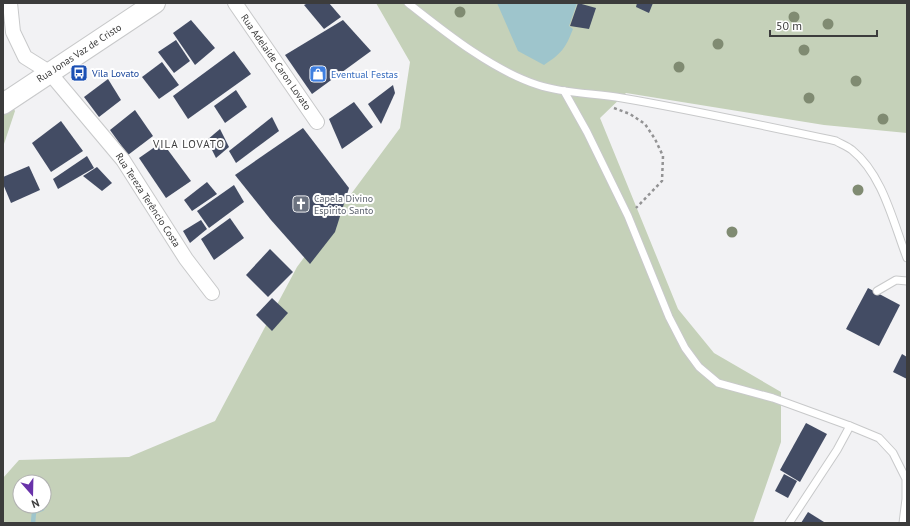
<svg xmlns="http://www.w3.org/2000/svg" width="910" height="526" font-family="'PT Sans',sans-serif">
<rect width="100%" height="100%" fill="#f2f2f4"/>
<!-- green -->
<g fill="#c5d1b9" fill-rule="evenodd">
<path d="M376,3H907V133L824,125L626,93L600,118L678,309L714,353L781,392V442L753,523H3V478L19,460L129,457L215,421L297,267L400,128L410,62ZM20,482H44V506H20Z"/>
<polygon points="3,87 15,111 3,147"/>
</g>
<!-- water -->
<path fill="#9ec5cc" d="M497,3H577L569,26L573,29C565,49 562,53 544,65L518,51Z"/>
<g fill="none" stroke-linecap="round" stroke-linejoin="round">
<!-- stream -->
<g stroke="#9ec5cc" stroke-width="4.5">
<polyline points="44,505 47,498"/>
<polyline points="33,523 34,512 42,509 44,506"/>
</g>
</g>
<!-- building -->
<g fill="#434c64">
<polygon points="308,3 329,3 341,17 324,29 304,5"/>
<polygon points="578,3 596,8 589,29 570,26"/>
<polygon points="637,3 653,3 649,13 636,7"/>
<polygon points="191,20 215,48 195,65 173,33"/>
<polygon points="343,20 371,51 312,94 285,55"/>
<polygon points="176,40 190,61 174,73 158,52"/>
<polygon points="234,51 251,74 188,119 173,96"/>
<polygon points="162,62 179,85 159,99 142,77"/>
<polygon points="108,79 121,100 99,117 84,97"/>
<polygon points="393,85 395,93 381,124 368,104"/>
<polygon points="236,90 247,107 225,123 214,106"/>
<polygon points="354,102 373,127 342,149 329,119"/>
<polygon points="135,110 153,136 128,155 110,130"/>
<polygon points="272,117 279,131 236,163 229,151"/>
<polygon points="61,121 83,151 51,172 32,143"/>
<polygon points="303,128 349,188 335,232 310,264 271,220 235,175"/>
<polygon points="220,129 229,147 216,158 207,140"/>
<polygon points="162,142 191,181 166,198 139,158"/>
<polygon points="87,156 94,168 58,189 53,179"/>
<polygon points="29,166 40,190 11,203 3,184 3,177"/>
<polygon points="97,167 112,183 102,191 83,176"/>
<polygon points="207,182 217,194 192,211 184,200"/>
<polygon points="234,185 244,202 209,228 197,211"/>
<polygon points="230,218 244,238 214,260 201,239"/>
<polygon points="201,220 207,229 190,243 183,231"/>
<polygon points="270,249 293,272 268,297 246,275"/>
<polygon points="868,288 900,305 879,346 846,329"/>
<polygon points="272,298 288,313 272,331 256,315"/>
<polygon points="902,354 907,357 907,379 893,372"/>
<polygon points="806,423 827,434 800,482 780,470"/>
<polygon points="784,474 797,481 788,498 775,491"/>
<polygon points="808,512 824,522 823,523 801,523"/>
</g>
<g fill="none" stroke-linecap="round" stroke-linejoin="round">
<!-- lane casing -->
<g stroke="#c8c9ca" stroke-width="9">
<g id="lane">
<path d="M408,3C446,33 492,70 538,85C565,94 594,93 622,98C693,110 765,126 836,141C841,144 847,146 852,150C883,175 893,222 907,258"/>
<polyline points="564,91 587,132 628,216 669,317 685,348 699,367 718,383 773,398 850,426 879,438 893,453 906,479 906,499 903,523"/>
<polyline points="877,291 896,280 907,281"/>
<polyline points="789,523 837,450 850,426"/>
</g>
</g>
<!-- street casing -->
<g stroke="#c8c9ca" stroke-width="16">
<g id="street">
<polyline points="10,3 13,32 25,57 49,72 123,160 186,259 212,293"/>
<polyline points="235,3 317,122"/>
</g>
</g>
<!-- secondary casing -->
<g stroke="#c8c9ca" stroke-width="22">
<polyline id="secondary" points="3,104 155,3"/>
</g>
<!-- path -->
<polyline stroke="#939394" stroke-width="2.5" stroke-dasharray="3 3" stroke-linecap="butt" points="614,108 630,114 645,124 655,139 663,156 662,181 636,208"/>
<!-- lane -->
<use href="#lane" stroke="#fff" stroke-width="7"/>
<!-- street -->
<use href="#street" stroke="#fff" stroke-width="14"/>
<!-- secondary -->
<use href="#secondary" stroke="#fff" stroke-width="20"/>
</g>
<!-- trees -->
<g fill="#808b72">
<circle cx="460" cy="12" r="5.5"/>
<circle cx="794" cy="17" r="5.5"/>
<circle cx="828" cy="24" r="5.5"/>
<circle cx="718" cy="44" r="5.5"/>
<circle cx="804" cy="50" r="5.5"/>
<circle cx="679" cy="67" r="5.5"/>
<circle cx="856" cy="81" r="5.5"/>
<circle cx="809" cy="98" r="5.5"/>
<circle cx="883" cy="119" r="5.5"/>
<circle cx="858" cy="190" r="5.5"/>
<circle cx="732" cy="232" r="5.5"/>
</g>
<!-- icons -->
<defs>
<g id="bus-square" transform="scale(0.9)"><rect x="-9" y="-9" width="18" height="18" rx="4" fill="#1a4fb4" stroke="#fff"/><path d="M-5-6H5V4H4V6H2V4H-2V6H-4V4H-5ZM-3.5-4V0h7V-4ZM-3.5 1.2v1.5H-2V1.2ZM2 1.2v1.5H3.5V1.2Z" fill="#fff"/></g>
<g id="shop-square" transform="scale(0.9)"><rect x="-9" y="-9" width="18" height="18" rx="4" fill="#3f7fe0" stroke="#fff"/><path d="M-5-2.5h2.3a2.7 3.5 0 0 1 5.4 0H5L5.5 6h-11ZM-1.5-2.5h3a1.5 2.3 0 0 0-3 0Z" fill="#fff"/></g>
<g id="church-square" transform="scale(0.9)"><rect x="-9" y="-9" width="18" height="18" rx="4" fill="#6b7280" stroke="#fff"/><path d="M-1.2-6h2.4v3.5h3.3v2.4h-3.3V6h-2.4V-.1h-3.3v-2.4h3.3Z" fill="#fff"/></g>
</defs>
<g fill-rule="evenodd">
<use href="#bus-square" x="79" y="73"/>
<use href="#shop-square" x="318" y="74"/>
<use href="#church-square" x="301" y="204"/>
</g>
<g text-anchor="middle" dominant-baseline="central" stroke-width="4" stroke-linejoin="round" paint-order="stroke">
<!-- street labels -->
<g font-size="10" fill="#3c3c3c" stroke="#fff">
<text transform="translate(79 53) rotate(-33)">Rua Jonas Vaz de Cristo</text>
<text transform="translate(276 62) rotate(55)">Rua Adelaide Caron Lovato</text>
<text transform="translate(148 200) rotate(57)">Rua Tereza Terêncio Costa</text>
</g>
<!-- transit labels -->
<g font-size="10" fill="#164399" stroke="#fff" text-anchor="start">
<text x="92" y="73">Vila Lovato</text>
</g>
<!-- shop labels -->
<g font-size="10" fill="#366cbe" stroke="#fff" text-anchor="start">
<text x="331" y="74">Eventual Festas</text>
</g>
<!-- worship labels -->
<g font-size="10" fill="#5b616d" stroke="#fff" text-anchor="start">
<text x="314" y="198">Capela Divino<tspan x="314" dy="12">Espirito Santo</tspan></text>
</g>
<!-- neighbourhood labels -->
<g font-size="11" letter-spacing="1" fill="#3c3c3d" stroke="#fff">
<text x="189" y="144">VILA LOVATO</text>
</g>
</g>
<!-- border -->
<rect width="910" height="526" fill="none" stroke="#3c3c3c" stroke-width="8"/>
<!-- north arrow -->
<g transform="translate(32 494) rotate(160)"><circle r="19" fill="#ffffff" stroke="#b1b1b1"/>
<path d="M0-3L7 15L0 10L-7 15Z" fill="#6832a9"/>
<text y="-6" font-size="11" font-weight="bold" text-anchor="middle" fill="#3c3c3c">N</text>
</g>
<!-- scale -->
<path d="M770 30v6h107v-6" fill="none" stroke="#3c3c3c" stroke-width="2"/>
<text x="776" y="30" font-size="12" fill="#3c3c3c" stroke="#ffffff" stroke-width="3" paint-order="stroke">50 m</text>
</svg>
